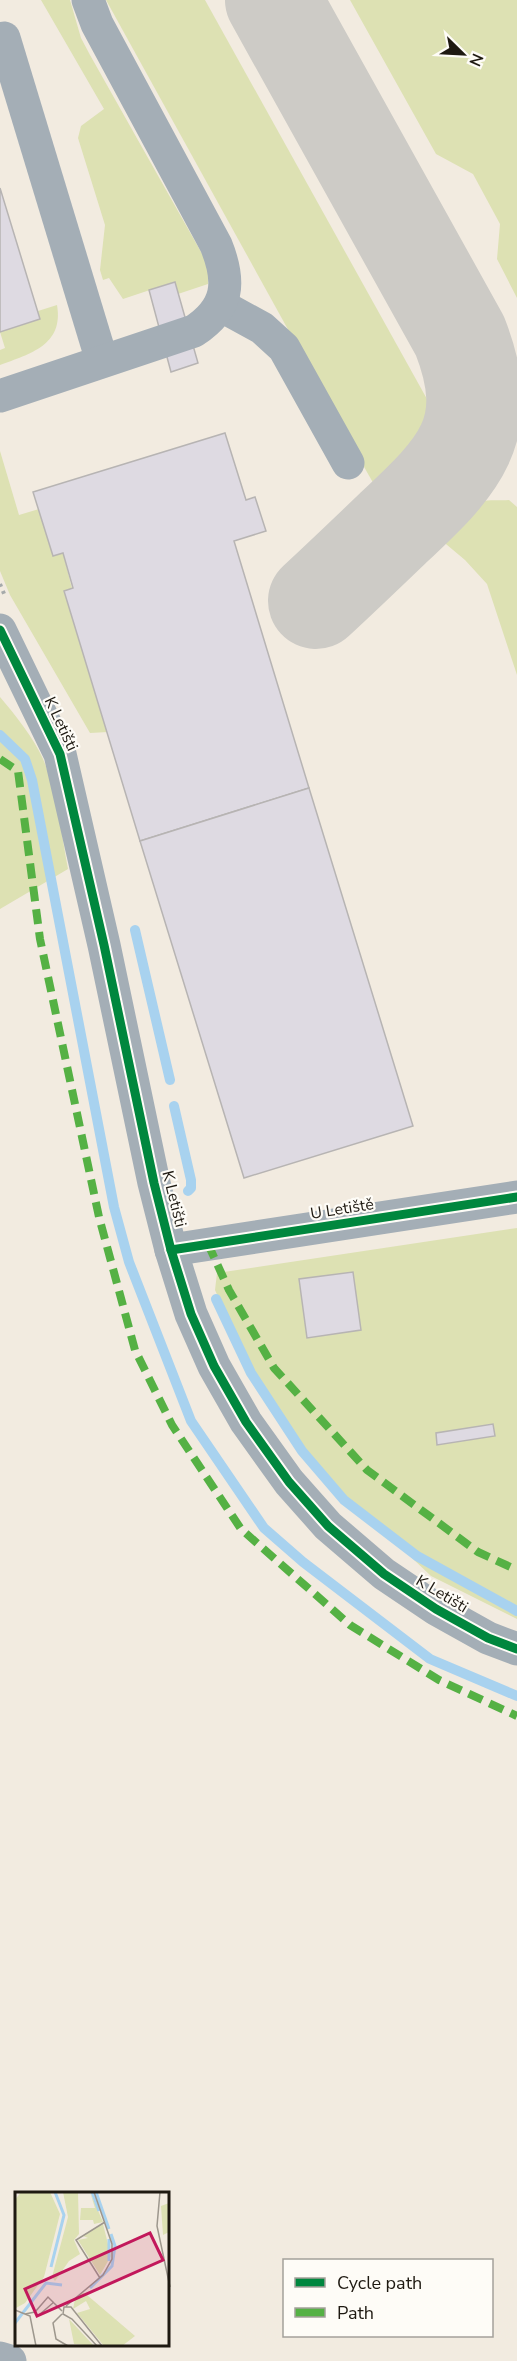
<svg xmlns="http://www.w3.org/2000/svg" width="517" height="2361" font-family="'Nunito Sans',sans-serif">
<rect width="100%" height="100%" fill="#f2ebe0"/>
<!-- green -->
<g fill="#dde1b3" fill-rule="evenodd">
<polygon points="41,0 70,0 81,38 90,55 205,259 208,272 208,284 178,294 174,282 123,299 109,278 103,280 100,270 105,225 78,138 81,126 104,109"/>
<path d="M106,0H205L432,408C432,448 417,471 385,495H380L359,458Z"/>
<polygon points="350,0 517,0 517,298 497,259 500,224 473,174 436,154"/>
<path d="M57,305C64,345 30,354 0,365V350L5,348L0,332L40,319L38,311Z"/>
<polygon points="0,451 19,515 39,509 53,556 63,553 108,732 90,733 10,595 0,571"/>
<path d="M509,500L517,507V675L487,584L465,560L434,534C443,520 464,507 481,502C489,499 500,501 509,500Z"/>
<path d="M0,697C16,716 33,737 43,759C58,793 61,833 68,869L0,909Z"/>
<path d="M517,1228V1619L431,1576L320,1471L254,1378L215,1290L217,1273ZM353,1272L360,1330L307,1337L299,1280ZM493,1425L495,1436L437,1445L436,1433Z"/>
</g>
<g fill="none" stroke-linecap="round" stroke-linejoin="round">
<!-- stream -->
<g stroke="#a8d2ef" stroke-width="10">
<polyline points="0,735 25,759 32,780 114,1207 129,1262 191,1421 264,1528 303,1562 430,1659 517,1696"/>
<polyline points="135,930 170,1080"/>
<polyline points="174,1106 191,1180 191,1188 188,1191"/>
<polyline points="216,1299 251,1373 302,1451 344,1500 417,1556 517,1611"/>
</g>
<!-- taxiway -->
<path stroke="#cdcbc6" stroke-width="96" d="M273,0L460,336C497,431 458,467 392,529C367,553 342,577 316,601"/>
</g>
<!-- building -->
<g fill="#dedae2" stroke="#b7b4b3" stroke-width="1.5">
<polygon points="0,188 40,319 0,332"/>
<polygon points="175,282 198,363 171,372 149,290"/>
<polygon points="225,433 246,500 255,497 266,531 234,541 309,788 140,841 64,591 73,588 63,553 53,556 33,492"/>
<polygon points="309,788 413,1126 244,1178 140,841"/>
<polygon points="353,1272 361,1330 307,1338 299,1279"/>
<polygon points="493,1424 495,1436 437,1445 436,1433"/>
</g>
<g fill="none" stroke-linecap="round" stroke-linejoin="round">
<!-- path -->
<polyline stroke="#a6aaab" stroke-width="4" stroke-dasharray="3 4.5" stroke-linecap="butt" points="0,584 5,596"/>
<!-- minor -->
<g stroke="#a4aeb6" stroke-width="33">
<polyline points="4,38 102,361"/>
<polyline points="220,305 262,328 284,348 348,463"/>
<path d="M0,396L194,331C229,308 231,282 216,245L97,24L88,0"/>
<polyline points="0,630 60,754 104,945 154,1183 171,1250 191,1314 214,1366 246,1422 289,1482 328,1526 384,1574 436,1609 488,1638 517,1649"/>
<polyline points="171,1250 517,1197"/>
<polyline points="0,2358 10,2361"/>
</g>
<!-- quiet -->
<g stroke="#55b144" stroke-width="8" stroke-dasharray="15 8" stroke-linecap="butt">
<polyline points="0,759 18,771 40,939 99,1217 135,1350 172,1425 241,1529 350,1625 439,1680 517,1716"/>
<polyline points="208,1244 229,1290 274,1368 367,1470 478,1552 517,1570"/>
</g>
<!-- cycleway casing -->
<g stroke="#fefcf7" stroke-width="13">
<g id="cycleway">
<polyline points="0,630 60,754 104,945 154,1183 171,1250 191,1314 214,1366 246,1422 289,1482 328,1526 384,1574 436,1609 488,1638 517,1649"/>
<polyline points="171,1250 517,1197"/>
</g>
</g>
<!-- cycleway -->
<use href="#cycleway" stroke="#00873e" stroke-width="9"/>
</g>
<g text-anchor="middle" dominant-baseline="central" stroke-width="4.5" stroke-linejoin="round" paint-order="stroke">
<!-- street labels -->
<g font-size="16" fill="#1e1911" stroke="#fefcf7">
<text transform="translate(61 724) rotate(65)">K Letišti</text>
<text transform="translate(174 1199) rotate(76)">K Letišti</text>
<text transform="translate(342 1209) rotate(-9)">U Letiště</text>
<text transform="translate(442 1594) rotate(31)">K Letišti</text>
</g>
</g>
<!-- overview -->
<g transform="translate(15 2192)">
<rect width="154" height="154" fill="#f2ebe0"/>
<path d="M6,0H35L45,22L29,85L10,111L1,116L0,8ZM48,0H63L64,42L59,48L65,62L54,69L40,89L37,85L53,25ZM75,0L88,30L79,32L78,28H65L66,16H80ZM154,11V40L148,43L146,14ZM88,32L96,64L85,83L63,48L73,46L68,44ZM67,100L72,103L120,144L107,154H89L62,121L75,117L71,109L58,117L60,107ZM54,127L79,154L59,152Z" fill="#dde1b3"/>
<path fill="none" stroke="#a8d2ef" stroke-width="3" d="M77,0L84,19M81,0L94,37M94,47V69M36,75L49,23L40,0M75,96L97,74L100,54L96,42M0,131L31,91L47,93"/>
<path fill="none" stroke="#9d978d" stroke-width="1.5" d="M145,0L142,34L155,95M85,86L61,48L90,30M51,114L88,83L97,67V52L79,0M0,118L15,124L21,154M10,122L20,120L33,105L47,119M47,122L38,131L41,147L53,154M24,123L39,110M82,154L57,127L48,122L49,115H56L87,154"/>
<path fill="#c2185b" fill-opacity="0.15" stroke="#c2185b" stroke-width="3" d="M135,41L148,68L22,124L10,97Z"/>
<rect width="154" height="154" fill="none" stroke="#1e1911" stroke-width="3"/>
</g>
<!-- legend -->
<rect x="283" y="2259" width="210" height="78" fill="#fefcf7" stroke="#a4a19b" stroke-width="1.5"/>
<rect x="295" y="2278" width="30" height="9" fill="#00873e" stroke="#a4a19b" stroke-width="1.5"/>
<text x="337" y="2289" font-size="18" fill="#1e1911">Cycle path</text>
<rect x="295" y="2308" width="30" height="9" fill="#55b144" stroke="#a4a19b" stroke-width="1.5"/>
<text x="337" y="2319" font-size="18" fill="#1e1911">Path</text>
<!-- north arrow -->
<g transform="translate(463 54) rotate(114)" stroke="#fefcf7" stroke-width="4.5" paint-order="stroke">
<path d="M0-4.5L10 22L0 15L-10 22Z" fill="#1e1911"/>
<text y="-9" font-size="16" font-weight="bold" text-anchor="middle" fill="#1e1911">N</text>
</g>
</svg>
